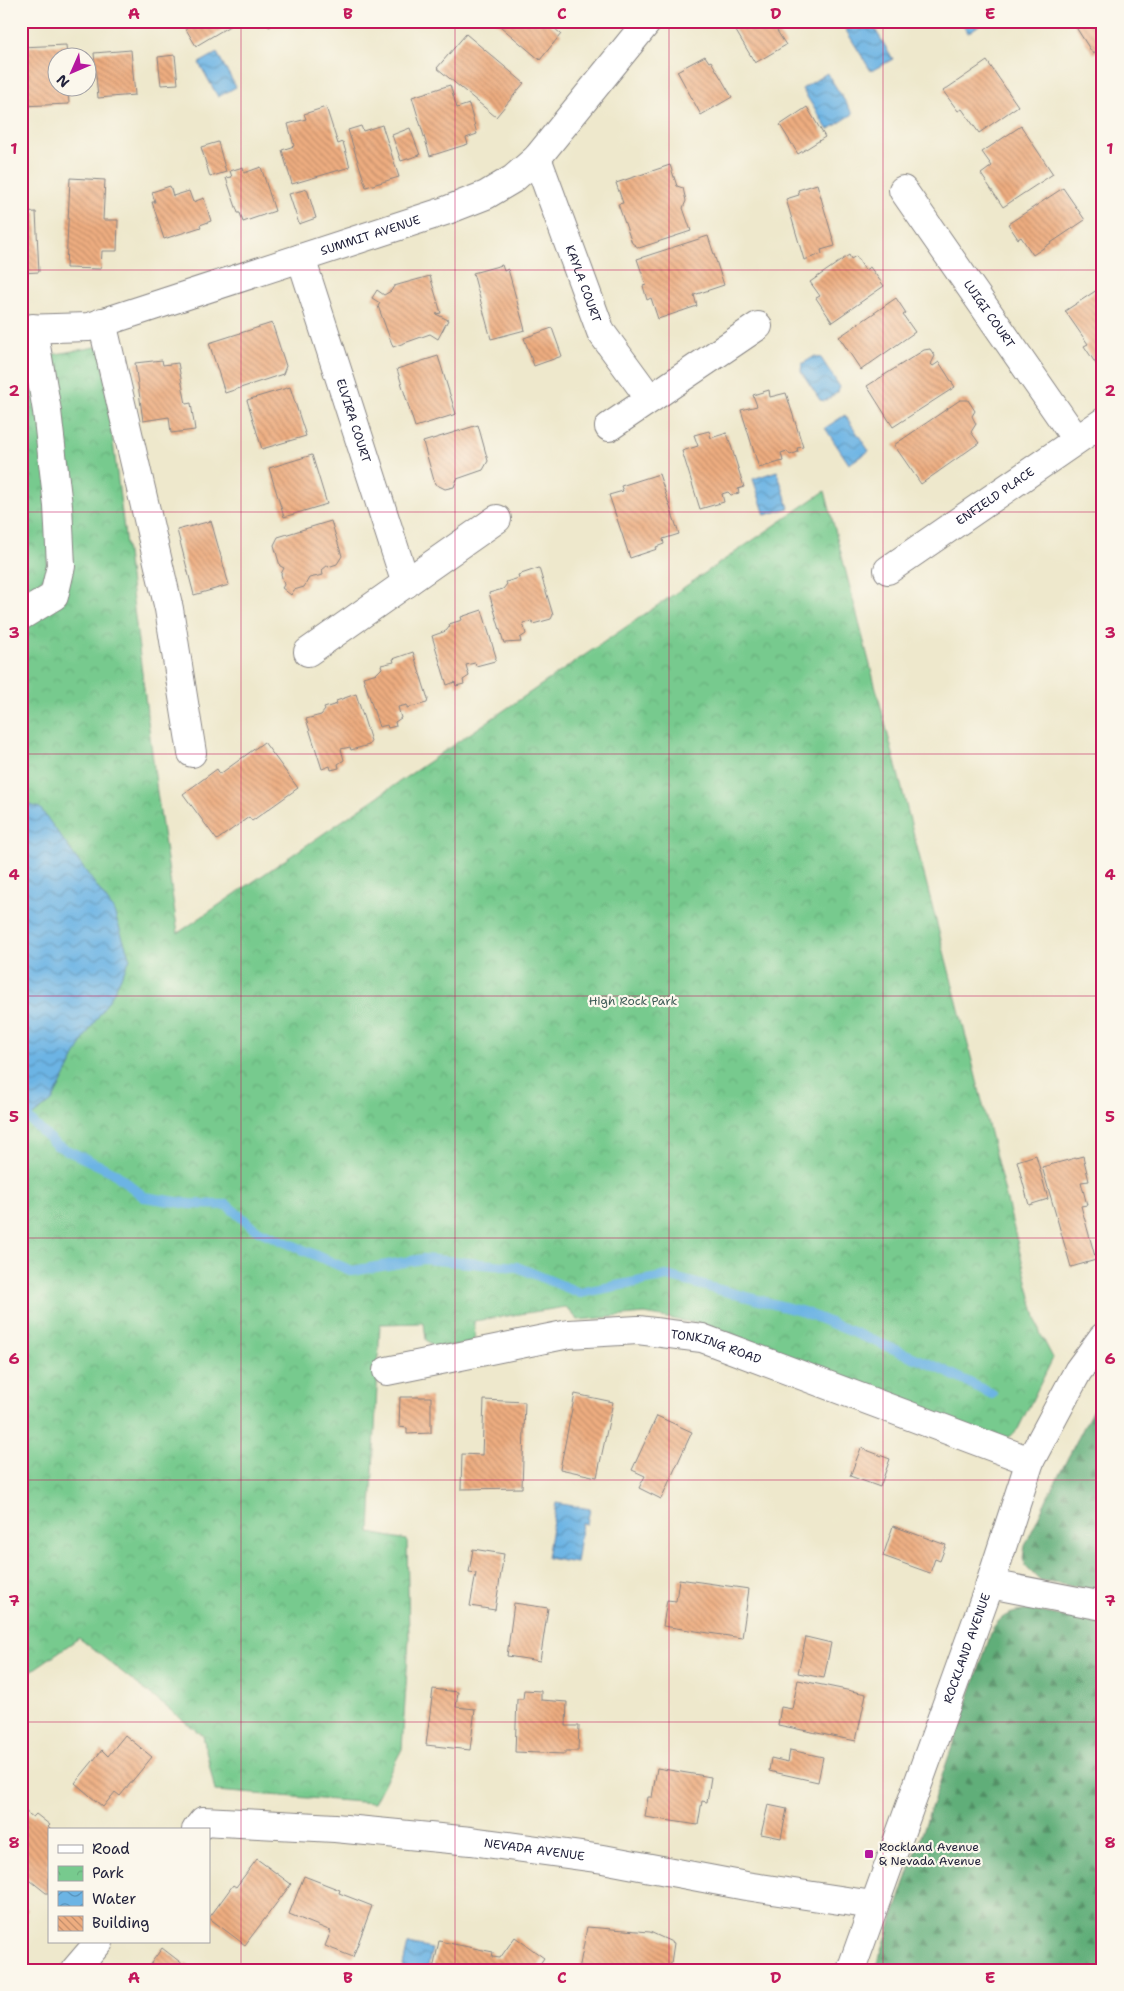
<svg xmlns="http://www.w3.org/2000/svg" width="1124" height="1991" font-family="'Shantell Sans',sans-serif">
<defs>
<pattern id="forest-firs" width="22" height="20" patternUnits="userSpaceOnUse" patternTransform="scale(1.25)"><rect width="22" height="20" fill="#61ae79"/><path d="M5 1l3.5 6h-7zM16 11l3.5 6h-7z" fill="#508d64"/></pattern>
<pattern id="park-crowns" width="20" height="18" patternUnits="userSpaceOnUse" patternTransform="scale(1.25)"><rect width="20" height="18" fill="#77ca8e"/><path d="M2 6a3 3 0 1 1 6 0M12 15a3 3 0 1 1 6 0" fill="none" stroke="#67ad7b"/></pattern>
<pattern id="water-waves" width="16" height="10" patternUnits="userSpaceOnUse" patternTransform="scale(1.25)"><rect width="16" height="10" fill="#6cb4e4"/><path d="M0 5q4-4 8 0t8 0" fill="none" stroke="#5892ba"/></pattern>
<pattern id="building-back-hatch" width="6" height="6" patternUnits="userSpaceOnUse" patternTransform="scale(1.25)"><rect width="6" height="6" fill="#eead80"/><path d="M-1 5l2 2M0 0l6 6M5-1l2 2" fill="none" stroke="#c08c6a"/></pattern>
</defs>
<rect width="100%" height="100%" fill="#fbf7ec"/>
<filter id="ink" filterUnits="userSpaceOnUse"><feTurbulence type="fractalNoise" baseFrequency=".02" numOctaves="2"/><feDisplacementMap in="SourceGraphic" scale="10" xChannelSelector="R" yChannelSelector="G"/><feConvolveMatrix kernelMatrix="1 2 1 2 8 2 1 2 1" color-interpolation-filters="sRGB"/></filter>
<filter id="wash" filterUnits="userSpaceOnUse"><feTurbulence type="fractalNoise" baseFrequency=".0096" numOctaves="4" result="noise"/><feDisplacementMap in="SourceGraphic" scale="20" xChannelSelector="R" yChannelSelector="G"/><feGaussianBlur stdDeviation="1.12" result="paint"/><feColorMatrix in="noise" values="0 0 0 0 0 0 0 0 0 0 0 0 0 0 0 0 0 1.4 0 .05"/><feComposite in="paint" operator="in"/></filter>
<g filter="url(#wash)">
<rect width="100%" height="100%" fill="#eee8cc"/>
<!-- forest -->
<g fill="url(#forest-firs)" stroke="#42685a">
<polygon points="1103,1390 1103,1591 1040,1581 1025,1566 1023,1558 1025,1546 1049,1494"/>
<path d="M1030,1610L1103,1624V1970H875L993,1628C1003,1613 1014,1612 1030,1610Z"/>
</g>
<!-- park -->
<polygon fill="url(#park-crowns)" stroke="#4c7664" points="101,346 157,792 178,933 825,491 963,1025 1040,1333 1053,1358 1018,1429 1011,1436 1001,1440 711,1326 645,1314 578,1320 566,1307 474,1321 475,1338 469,1344 434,1347 426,1340 424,1323 380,1324 370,1533 407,1540 409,1638 402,1749 374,1803 215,1791 203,1736 79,1638 21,1678 21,354 56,354"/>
<!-- water -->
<g fill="url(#water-waves)" stroke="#476b90">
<polygon points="846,21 870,21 893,59 871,71 842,24"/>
<polygon points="961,21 985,21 968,33"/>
<polygon points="217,53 236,87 218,97 199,63"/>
<polygon points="827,73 853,114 828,130 802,89"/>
<polygon points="815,356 821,358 840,387 838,392 825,401 820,400 801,371 802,364"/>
<polygon points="845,415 869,451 849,464 825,428"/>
<polygon points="777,471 789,508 765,515 753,479"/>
<polygon points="21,802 40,808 113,909 130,959 111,997 86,1035 52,1101 21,1125"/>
<polygon points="556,1503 590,1509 587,1524 582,1523 576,1563 547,1558"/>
<polygon points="408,1944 432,1949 427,1970 402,1970"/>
</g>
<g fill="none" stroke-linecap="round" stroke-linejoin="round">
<!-- stream -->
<polyline stroke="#6cb4e4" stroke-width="10" points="29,1119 56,1145 113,1172 144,1197 190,1204 227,1205 255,1229 352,1271 423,1259 517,1267 580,1293 667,1276 804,1312 937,1367 992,1394"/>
</g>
<g id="blocks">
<!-- building -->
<g fill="url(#building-back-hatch)">
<polygon points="181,21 238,21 196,46"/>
<polygon points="265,21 279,21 269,27"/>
<polygon points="494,21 546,21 561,34 540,60"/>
<polygon points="730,21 775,21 772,23 786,45 755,63"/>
<polygon points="1072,21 1103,21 1103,48 1093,54"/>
<polygon points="466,34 524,83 496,117 437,68"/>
<polygon points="66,45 67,58 58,58 58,88 68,88 69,104 21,106 21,47"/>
<polygon points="131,50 135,95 98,98 94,53"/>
<polygon points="175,55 178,84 161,85 158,57"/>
<polygon points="705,56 709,62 711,61 732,97 701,115 677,71"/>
<polygon points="987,61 1018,106 979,133 962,109 958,111 943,91"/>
<polygon points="450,85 457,108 469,104 477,134 466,138 468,144 430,156 412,97"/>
<polygon points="326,107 338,144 343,142 350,167 292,184 282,150 294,146 288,124 306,119 304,114"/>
<polygon points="807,107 825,137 798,154 780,125"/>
<polygon points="382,125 399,177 366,187 348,130 361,126 363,131"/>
<polygon points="1021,126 1053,174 1003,207 981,174 992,166 982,152"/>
<polygon points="410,128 420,155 401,161 392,135"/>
<polygon points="218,142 226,172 210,177 201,147"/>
<polygon points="670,165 677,186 683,188 686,201 683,208 691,231 639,248 632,243 618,204 623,203 616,183"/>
<polygon points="243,167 244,173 261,167 275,211 243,222 240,213 238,213 226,178 232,177 230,171"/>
<polygon points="70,178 105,180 103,220 118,220 117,251 102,251 101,269 66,268"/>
<polygon points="817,184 835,246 821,250 822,254 804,260 786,199 799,195 798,190"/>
<polygon points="170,186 173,196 189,191 193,202 204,198 211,221 200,225 201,227 164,239 152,202 155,202 152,192"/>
<polygon points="1063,188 1085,220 1033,255 1021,237 1018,239 1008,224"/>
<polygon points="307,189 316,218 299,224 289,194"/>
<polygon points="36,212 39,272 21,273 21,213"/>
<polygon points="708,236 724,285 694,295 697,306 658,319 651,298 647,300 643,286 646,285 637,259"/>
<polygon points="849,255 851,259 856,256 865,270 870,267 884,286 832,322 816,298 820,296 810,282"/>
<polygon points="502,265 504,271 508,269 525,330 491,339 473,273"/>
<polygon points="430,276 441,313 436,314 448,320 438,339 430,334 393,347 378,306 380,303 372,298 377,290 384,295 391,291 394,286"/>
<polygon points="1103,286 1103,364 1098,367 1084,346 1088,344 1065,311"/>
<polygon points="896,298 906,313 903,315 915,332 861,370 839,337"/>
<polygon points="272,323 286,366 283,374 225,393 209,343"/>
<polygon points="552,328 562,356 534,366 524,338"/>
<polygon points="930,349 935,356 931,364 933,366 939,362 955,387 893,427 867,386 924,350"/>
<polygon points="438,356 456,414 415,427 397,369"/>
<polygon points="162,360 163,365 178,363 186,404 191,403 195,430 171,433 169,417 143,421 135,363"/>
<polygon points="290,387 306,436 262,449 247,400"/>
<polygon points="769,390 770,397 786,393 803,447 797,448 798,452 790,455 787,451 781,453 783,461 759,468 741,410 757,406 753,395"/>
<polygon points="960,400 968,400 975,411 972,416 976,424 971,432 979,443 921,484 894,445"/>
<polygon points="478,425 488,461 483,470 457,479 454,487 445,489 435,484 423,442"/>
<polygon points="709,431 711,438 727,433 744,487 738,489 739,493 731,495 728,492 722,494 724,502 700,509 682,451 698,446 694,435"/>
<polygon points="312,455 327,504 284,517 269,468"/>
<polygon points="659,474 679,534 663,539 664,544 656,547 657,549 630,558 609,495 623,491 621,486"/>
<polygon points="211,521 229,585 194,595 177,530"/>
<polygon points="331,521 342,556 337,564 328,567 328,565 322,570 323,575 309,578 304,587 294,590 291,595 282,588 284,585 281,574 284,568 280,566 274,545 278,537"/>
<polygon points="539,568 553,615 551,619 533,624 532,621 523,623 526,634 520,638 521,642 504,643 489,593 503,589 507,584 506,582 519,578 518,575"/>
<polygon points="482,610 496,657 495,661 476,666 475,663 466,665 469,676 463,680 464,684 456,686 455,682 447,685 432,636 446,631 450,626 449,624 462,620 461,617"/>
<polygon points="413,652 428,699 427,703 407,708 407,705 398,707 401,718 395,722 396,726 388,728 387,725 379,727 363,677 377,673 382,668 381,665 394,662 393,659"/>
<polygon points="356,694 371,741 369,745 351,750 350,747 341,749 344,760 338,764 339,768 331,770 330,766 322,769 306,719 321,715 325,710 324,708 337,704 336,701"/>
<polygon points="264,742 298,788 252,821 249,817 217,840 183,794 217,769 220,774"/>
<polygon points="1036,1155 1048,1199 1029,1205 1017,1161"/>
<polygon points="1083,1156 1089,1181 1081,1182 1087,1205 1081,1206 1096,1260 1071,1267 1042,1167"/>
<polygon points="575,1394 613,1402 597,1477 560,1469"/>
<polygon points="400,1397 431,1397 431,1433 407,1434 407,1428 399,1427"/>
<polygon points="484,1400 525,1402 522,1488 461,1489 462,1454 482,1455"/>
<polygon points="657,1416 692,1432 661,1499 639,1488 645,1476 632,1470"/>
<polygon points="861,1448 890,1459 880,1487 850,1476"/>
<polygon points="893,1526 946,1545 940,1561 935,1559 930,1573 883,1556"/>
<polygon points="473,1549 504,1554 495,1610 470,1606 476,1573 469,1572"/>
<polygon points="679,1579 749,1589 742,1638 663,1626 667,1600 676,1601"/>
<polygon points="514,1603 548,1608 540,1661 507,1656"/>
<polygon points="806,1637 831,1643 824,1678 798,1673"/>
<polygon points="798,1680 866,1694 856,1741 778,1725 781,1707 792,1709"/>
<polygon points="433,1689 458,1692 456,1707 475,1709 470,1750 426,1745"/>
<polygon points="524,1690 541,1691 541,1700 567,1702 566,1726 579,1726 578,1751 565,1751 565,1754 515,1752 517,1699 523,1699"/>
<polygon points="125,1735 152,1757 120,1796 115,1792 103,1807 75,1783 102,1750 108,1756"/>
<polygon points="790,1750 823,1757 818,1782 769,1771 771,1758 788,1762"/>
<polygon points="657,1768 711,1777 707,1802 702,1801 698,1825 645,1817 648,1797 652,1797"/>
<polygon points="768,1805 787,1809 781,1838 761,1834"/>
<polygon points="26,1812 33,1817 36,1814 50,1825 48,1827 51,1830 49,1830 49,1893 46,1893 21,1873 21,1819"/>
<polygon points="257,1859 291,1884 245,1945 209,1918 233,1885 236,1887"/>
<polygon points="304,1876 340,1890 339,1893 372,1906 353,1957 325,1946 331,1931 289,1914"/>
<polygon points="21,1904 28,1910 21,1917"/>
<polygon points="587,1927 650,1932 674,1943 670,1970 579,1970"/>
<polygon points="515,1937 544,1958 536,1970 433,1970 439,1941 493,1952 492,1957 500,1958"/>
<polygon points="162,1948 184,1965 186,1963 196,1970 146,1970"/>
</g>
</g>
</g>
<g filter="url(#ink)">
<use href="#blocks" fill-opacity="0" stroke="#888584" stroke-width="1"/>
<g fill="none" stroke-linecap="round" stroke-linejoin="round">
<!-- minor casing -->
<g stroke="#888584" stroke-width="30">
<g id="minor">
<path id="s1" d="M537,158L601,332L650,399"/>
<path id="s2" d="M903,190L1076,439"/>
<path id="s3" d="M301,258L406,584"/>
<polyline points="102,322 169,609 192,753"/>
<path id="s4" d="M21,329L89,327L445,211L486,195L513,179L537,158L648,21"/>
<polyline points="609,427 758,326"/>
<path id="s5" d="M888,570L1103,422"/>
<polyline points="21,616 54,596 61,566 58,506 47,411 33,328"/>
<polyline points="308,652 497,519"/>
<path id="s6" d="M387,1371L569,1334L638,1330L702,1338L1030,1461"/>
<polyline points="990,1584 1103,1606"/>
<path id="s7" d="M196,1830L203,1821L335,1828L471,1841L603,1859L746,1886L873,1905"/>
<polyline points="75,1970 99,1942"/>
<path id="s8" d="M851,1970L990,1584L1030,1461L1078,1371L1103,1337"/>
</g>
</g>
<!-- minor -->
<use href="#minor" stroke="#fff" stroke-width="28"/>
</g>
</g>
<!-- grid -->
<path fill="none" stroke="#c2185b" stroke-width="1" stroke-opacity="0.55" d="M241,21V1970M455,21V1970M669,21V1970M883,21V1970M21,270H1103M21,512H1103M21,754H1103M21,996H1103M21,1238H1103M21,1480H1103M21,1722H1103"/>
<!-- markers -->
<rect fill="#b5179e" stroke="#fbf7ec" stroke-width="2" x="864" y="1849" width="10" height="10" rx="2.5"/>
<g text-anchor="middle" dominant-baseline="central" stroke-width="4.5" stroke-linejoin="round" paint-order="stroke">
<!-- street labels -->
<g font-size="12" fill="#22223b" stroke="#fbf7ec">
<text stroke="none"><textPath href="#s4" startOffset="364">SUMMIT AVENUE</textPath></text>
<text stroke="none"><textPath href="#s1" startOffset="134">KAYLA COURT</textPath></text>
<text stroke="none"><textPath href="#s2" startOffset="151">LUIGI COURT</textPath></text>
<text stroke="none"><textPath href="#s3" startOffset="171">ELVIRA COURT</textPath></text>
<text stroke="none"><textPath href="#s5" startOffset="130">ENFIELD PLACE</textPath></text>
<text stroke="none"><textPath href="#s6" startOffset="335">TONKING ROAD</textPath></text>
<text stroke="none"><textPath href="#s8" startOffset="342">ROCKLAND AVENUE</textPath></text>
<text stroke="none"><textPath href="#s7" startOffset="344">NEVADA AVENUE</textPath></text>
</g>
<!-- park labels -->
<g font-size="12" fill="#405d58" stroke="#fbf7ec">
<text x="633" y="1001">High Rock Park</text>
</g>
<!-- poi labels -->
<g font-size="12" fill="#22223b" stroke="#fbf7ec" text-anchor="start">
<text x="879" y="1847">Rockland Avenue<tspan x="879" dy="14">&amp; Nevada Avenue</tspan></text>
</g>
</g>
<!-- margin -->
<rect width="1124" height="1991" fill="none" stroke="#fbf7ec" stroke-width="55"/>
<!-- legend -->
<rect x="48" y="1828" width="162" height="115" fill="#fbf7ec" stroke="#a4a2a5"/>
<rect x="58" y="1845" width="25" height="8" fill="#ffffff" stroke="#a4a2a5"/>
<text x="92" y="1854" font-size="15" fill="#22223b">Road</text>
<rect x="58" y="1866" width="25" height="15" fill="url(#park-crowns)" stroke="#a4a2a5"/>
<text x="92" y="1878" font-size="15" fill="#22223b">Park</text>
<rect x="58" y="1891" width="25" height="15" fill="url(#water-waves)" stroke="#a4a2a5"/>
<text x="92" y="1904" font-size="15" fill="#22223b">Water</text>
<rect x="58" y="1916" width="25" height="15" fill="url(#building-back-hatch)" stroke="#a4a2a5"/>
<text x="92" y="1928" font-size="15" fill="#22223b">Building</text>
<!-- north arrow -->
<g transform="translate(72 72) rotate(225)"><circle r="24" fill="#fbf7ec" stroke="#a4a2a5"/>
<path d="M0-4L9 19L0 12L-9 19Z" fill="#b5179e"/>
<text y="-8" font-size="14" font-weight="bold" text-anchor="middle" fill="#22223b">N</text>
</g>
<rect x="28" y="28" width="1068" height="1936" fill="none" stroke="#c2185b" stroke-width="2"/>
<g font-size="16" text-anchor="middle" font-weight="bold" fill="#c2185b">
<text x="134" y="19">A</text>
<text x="348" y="19">B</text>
<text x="562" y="19">C</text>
<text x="776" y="19">D</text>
<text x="990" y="19">E</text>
<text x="14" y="154">1</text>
<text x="1110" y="154">1</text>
<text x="14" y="396">2</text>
<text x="1110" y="396">2</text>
<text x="14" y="638">3</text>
<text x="1110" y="638">3</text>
<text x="14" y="880">4</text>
<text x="1110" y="880">4</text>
<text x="14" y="1122">5</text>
<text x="1110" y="1122">5</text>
<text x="14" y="1364">6</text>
<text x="1110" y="1364">6</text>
<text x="14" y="1606">7</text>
<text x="1110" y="1606">7</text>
<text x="14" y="1848">8</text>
<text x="1110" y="1848">8</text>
<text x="134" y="1983">A</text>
<text x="348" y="1983">B</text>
<text x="562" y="1983">C</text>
<text x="776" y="1983">D</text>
<text x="990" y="1983">E</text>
</g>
</svg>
